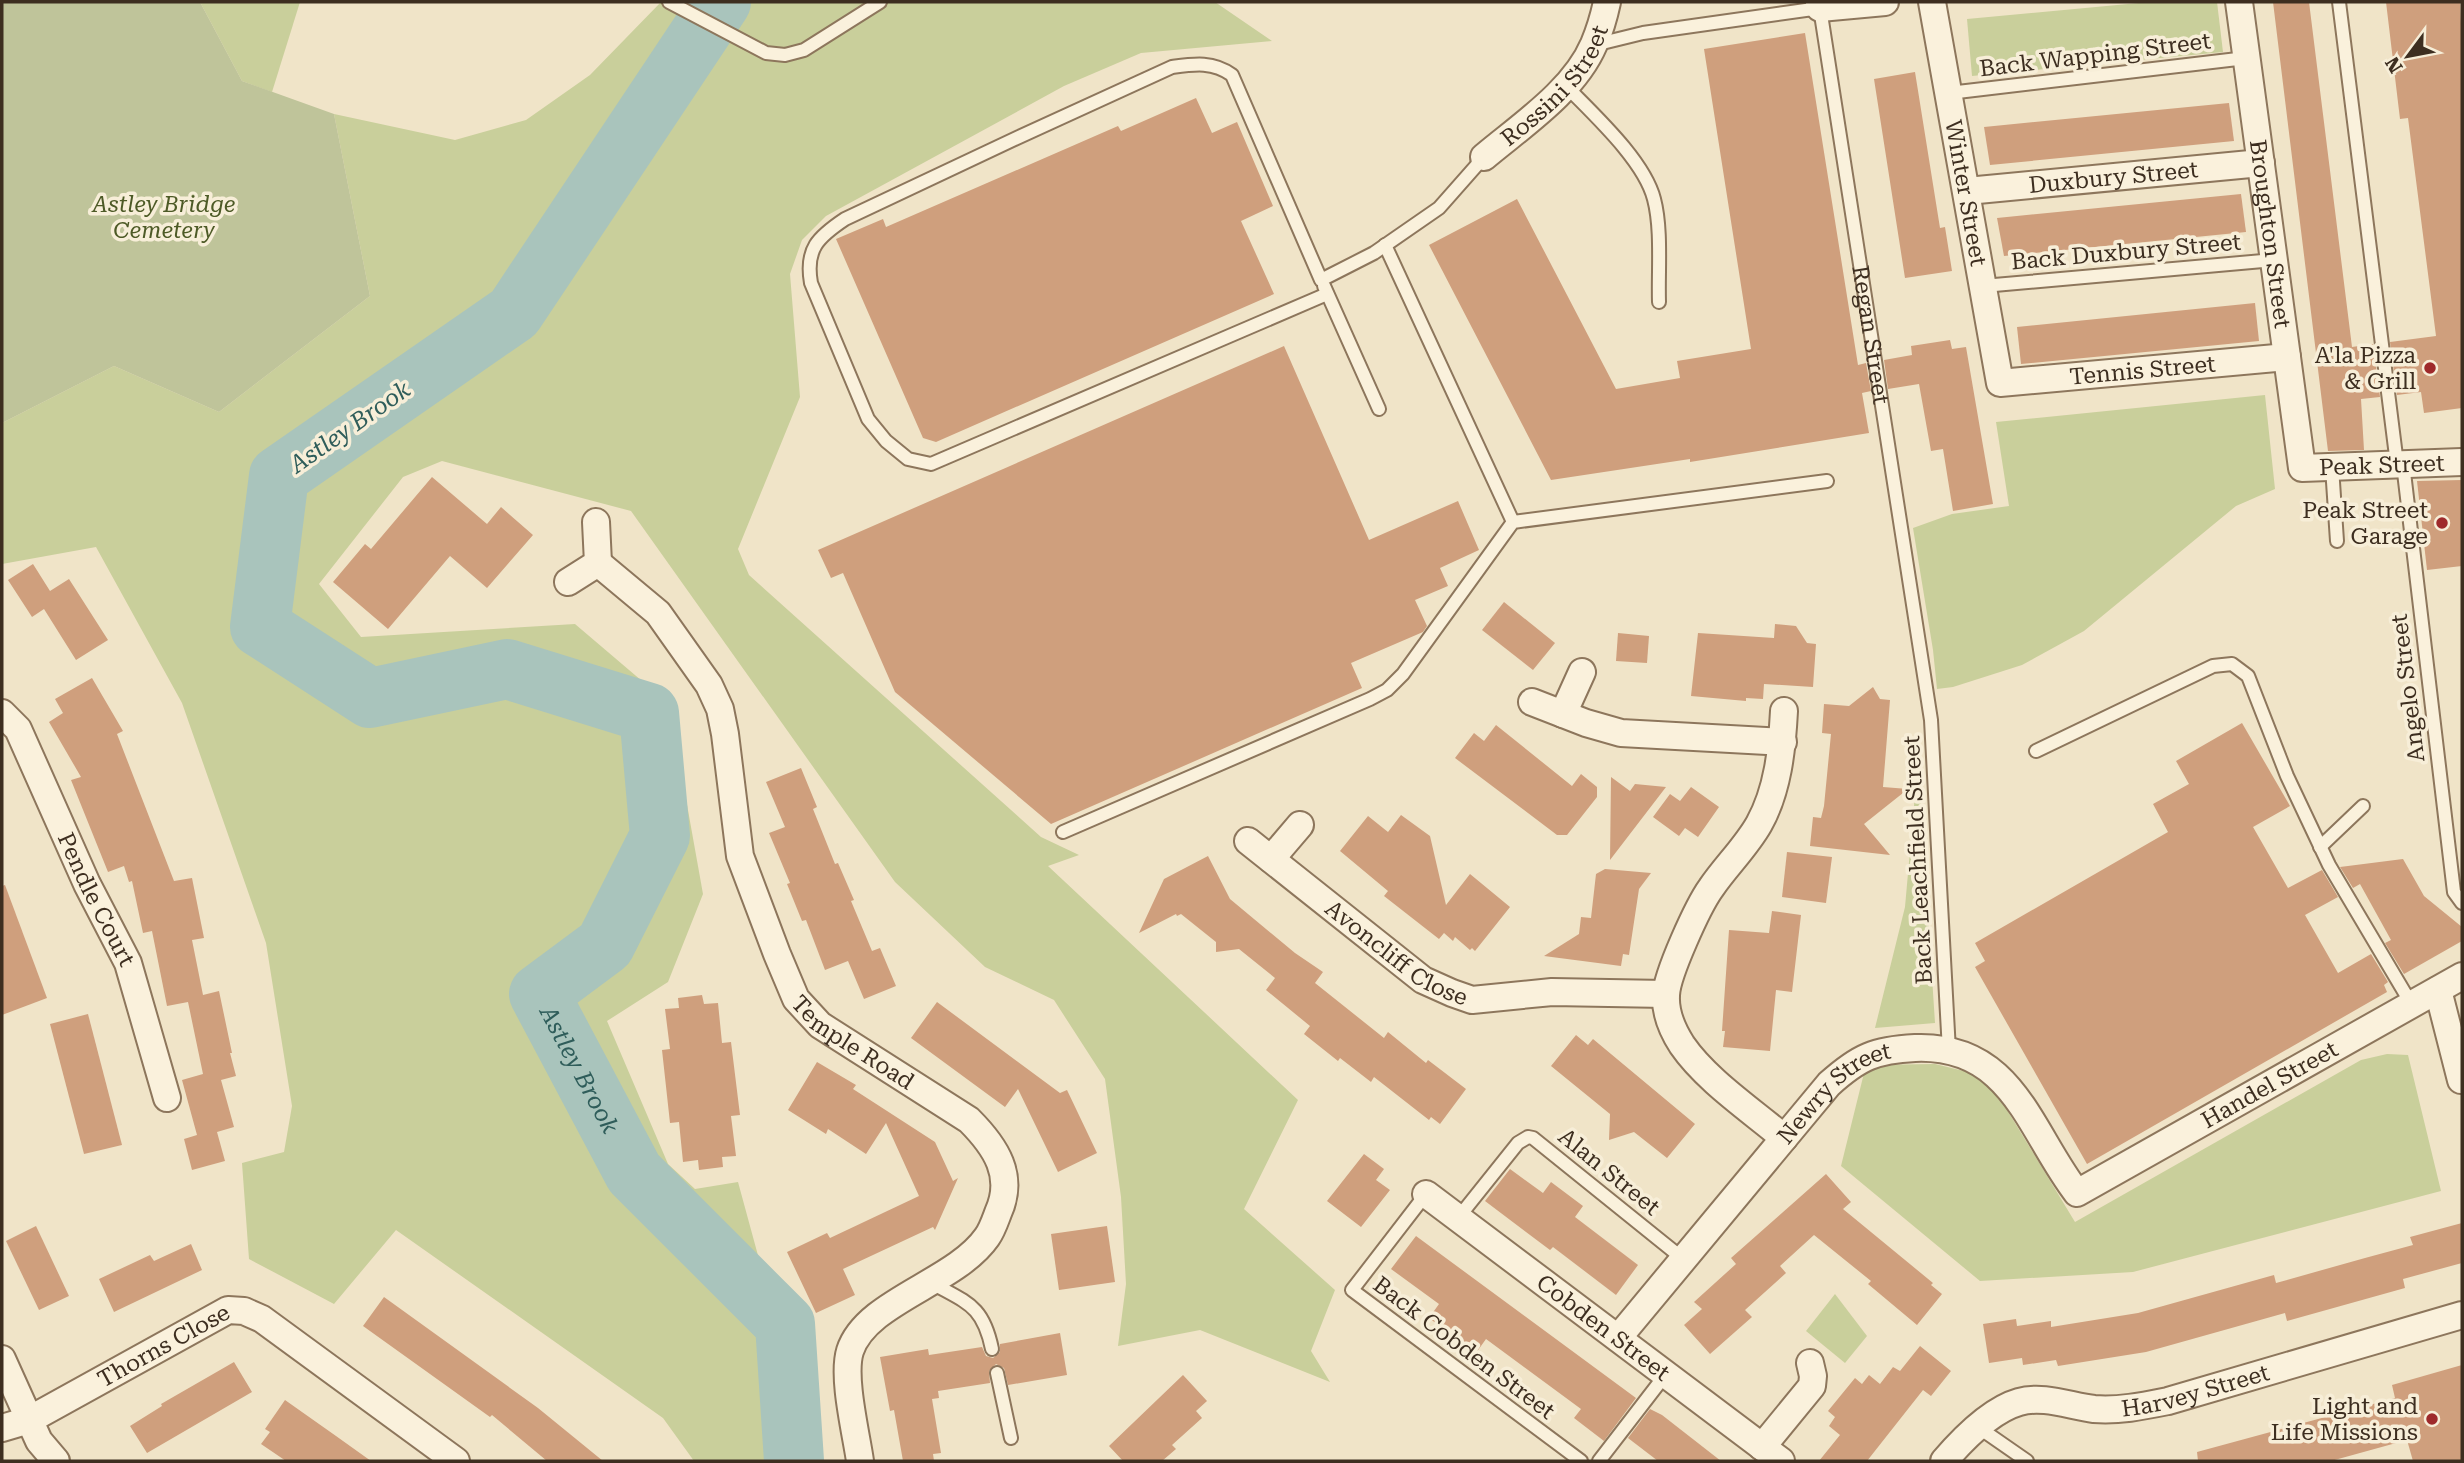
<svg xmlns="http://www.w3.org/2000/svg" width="2464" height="1463" font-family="'Roboto Serif',serif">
<rect width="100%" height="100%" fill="#f0e4c8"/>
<!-- green -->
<g fill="#c9cf9b">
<polygon points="200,2 300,2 272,92 242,81"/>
<polygon points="661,2 1215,2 1272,41 1141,53 1064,86 826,216 802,240 790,274 800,397 738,549 749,575 1041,837 1079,855 1048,866 1298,1100 1244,1209 1335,1290 1311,1351 1330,1382 1200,1330 1118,1346 1126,1284 1121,1197 1105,1079 1054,1000 985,967 895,882 631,511 442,461 403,477 319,584 361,637 575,624 669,704 703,894 668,982 607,1021 668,1164 695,1189 738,1182 814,1461 694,1461 663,1418 396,1230 334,1304 249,1259 242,1163 284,1152 292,1106 266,943 182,703 96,547 2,564 2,423 114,366 219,412 370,296 334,114 455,140 526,120 590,75"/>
<polygon points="2149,2 2217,2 2223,52 1972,76 1967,19"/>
<polygon points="2265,395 2275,489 2236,506 2084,631 2022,665 1953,687 1937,689 1933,650 1913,528 1952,514 2009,506 1996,422"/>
<polygon points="1918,761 1935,1023 1875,1028 1905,907"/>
<polygon points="2387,1054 2408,1055 2441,1191 2133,1272 1980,1281 1841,1166 1866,1065 1935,1064 1968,1072 1995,1090 2075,1222 2361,1060"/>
<polygon points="1835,1294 1867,1336 1845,1363 1806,1331"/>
</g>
<!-- cemetery -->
<polygon fill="#bfc49a" points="2,2 200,2 242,81 334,114 370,296 219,412 114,366 2,423"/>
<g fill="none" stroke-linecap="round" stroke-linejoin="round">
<!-- river -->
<path stroke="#a9c4bc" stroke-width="60" id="s1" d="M721,2L514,313L279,476L260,627L370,698L507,669L649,713L660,836L605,945L539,994L634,1173L785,1324L794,1461"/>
</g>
<!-- building -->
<g fill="#cf9f7d">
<polygon points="2273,2 2309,2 2352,347 2373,344 2380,397 2361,399 2364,450 2328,451"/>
<polygon points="2386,2 2460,2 2462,44 2462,408 2424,413 2421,392 2397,395 2390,342 2436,336 2408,118 2400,119"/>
<polygon points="1805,33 1858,365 1866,363 1871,391 1862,393 1869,433 1690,462 1690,459 1551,480 1429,245 1517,199 1616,389 1680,378 1677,361 1751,349 1704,49"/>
<polygon points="1915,72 1940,228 1945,227 1952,271 1905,278 1874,79"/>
<polygon points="1196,98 1212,133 1237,122 1273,206 1241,221 1274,294 936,442 923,438 836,239 883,219 886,227 1118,126 1121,131"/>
<polygon points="2229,103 2234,141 1990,165 1984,127"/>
<polygon points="2241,194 2246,232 2004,256 1997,218"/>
<polygon points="2255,303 2259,341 2021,364 2017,327"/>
<polygon points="1950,340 1952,349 1966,347 1993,504 1953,511 1943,449 1931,451 1919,384 1888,389 1884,360 1912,355 1911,346"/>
<polygon points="1284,346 1369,540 1458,501 1479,550 1440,568 1448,586 1415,600 1427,626 1423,632 1351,663 1362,688 1051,824 895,692 843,573 831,578 818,550"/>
<polygon points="432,477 487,524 501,507 533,535 487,588 450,556 388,629 333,582 365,544 371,549"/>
<polygon points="2462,480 2462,566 2427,570 2417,481"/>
<polygon points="33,564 50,591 69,579 108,640 76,660 44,609 32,617 8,580"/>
<polygon points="1504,602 1555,643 1533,670 1482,630"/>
<polygon points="1775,624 1796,626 1807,643 1816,644 1813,687 1764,684 1763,699 1746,698 1746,701 1691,696 1698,633 1774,638"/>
<polygon points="1618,633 1649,636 1647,663 1616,661"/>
<polygon points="92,678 123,731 117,734 174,881 192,878 204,938 192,940 203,995 219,991 232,1053 230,1053 236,1076 221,1080 234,1127 217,1132 225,1161 192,1170 184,1139 197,1135 182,1080 203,1074 188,1002 167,1006 152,931 143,933 132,881 129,882 124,866 108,872 71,780 81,777 49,722 63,713 55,699"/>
<polygon points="1873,687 1880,699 1890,700 1883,787 1908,789 1864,824 1890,855 1810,846 1813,817 1821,818 1824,806 1831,734 1822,733 1824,704 1849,706"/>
<polygon points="2242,723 2290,806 2253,827 2288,888 2322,870 2338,897 2305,915 2338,973 2371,954 2388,982 2384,985 2387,992 2087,1164 1975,967 1985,961 1975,943 2168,832 2153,804 2189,784 2176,761"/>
<polygon points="1496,725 1572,786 1581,774 1597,787 1597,797 1567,835 1557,835 1455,758 1474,733 1484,741"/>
<polygon points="801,768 817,807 813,809 835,864 838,863 854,900 851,901 872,951 880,948 896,986 864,999 848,961 825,970 806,920 802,921 787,884 790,883 769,833 785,827 766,782"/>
<polygon points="1611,777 1630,791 1635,784 1666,787 1610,860"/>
<polygon points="1691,787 1719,807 1698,837 1685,828 1679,836 1653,817 1670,794 1680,801"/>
<polygon points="1401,815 1430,836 1446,905 1470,874 1510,907 1475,951 1472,948 1470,950 1455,937 1453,941 1444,933 1439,939 1384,896 1388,891 1340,851 1368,816 1388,832"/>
<polygon points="1787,852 1832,857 1826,903 1782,897"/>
<polygon points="1208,856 1230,899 1295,953 1323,972 1315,983 1384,1038 1388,1032 1426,1063 1428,1060 1466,1089 1440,1124 1431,1117 1429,1120 1374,1077 1371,1082 1340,1058 1338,1061 1304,1034 1310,1026 1266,990 1275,978 1239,949 1216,952 1216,942 1181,914 1177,916 1176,914 1139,933 1164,879"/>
<polygon points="2403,859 2424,896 2462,927 2462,941 2404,974 2385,943 2391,940 2360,884 2353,888 2340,867"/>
<polygon points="1605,869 1651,873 1639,889 1629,955 1623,954 1621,966 1544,956 1579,934 1581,917 1591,918 1596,874"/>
<polygon points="5,885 47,998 2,1015 2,886"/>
<polygon points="1772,911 1801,915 1792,992 1776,990 1770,1051 1723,1047 1725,1031 1722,1031 1729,930 1769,933"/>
<polygon points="702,995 704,1004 718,1003 722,1043 731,1042 740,1115 731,1116 736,1156 722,1157 723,1167 699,1170 698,1160 683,1162 679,1122 670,1123 662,1050 670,1049 665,1009 679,1008 678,998"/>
<polygon points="937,1002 1060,1093 1067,1090 1097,1153 1058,1172 1018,1089 1005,1107 911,1038"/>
<polygon points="88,1014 122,1145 84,1154 50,1024"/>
<polygon points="1576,1035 1588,1045 1593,1039 1695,1124 1667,1158 1634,1132 1609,1140 1610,1114 1551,1066"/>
<polygon points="817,1062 856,1085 853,1089 935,1142 953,1181 958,1178 935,1230 933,1227 843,1269 855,1295 816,1313 787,1252 827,1233 830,1238 919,1196 886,1123 866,1154 828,1129 826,1134 788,1110"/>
<polygon points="1364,1154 1384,1169 1376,1180 1390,1190 1361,1227 1327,1201"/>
<polygon points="1510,1169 1543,1193 1551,1182 1583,1206 1575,1217 1638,1265 1616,1295 1553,1247 1550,1250 1485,1201"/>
<polygon points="1826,1174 1851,1202 1843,1209 1933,1283 1931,1285 1942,1294 1917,1325 1868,1284 1871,1281 1814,1235 1780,1266 1786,1273 1745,1310 1752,1317 1710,1354 1684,1325 1702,1309 1694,1302 1736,1264 1731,1258"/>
<polygon points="2462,1223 2462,1263 2403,1279 2405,1288 2287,1321 2285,1313 2146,1352 2058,1366 2056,1360 2023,1365 2022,1358 1989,1363 1983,1324 2016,1319 2017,1326 2051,1321 2051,1327 2138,1313 2274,1275 2276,1283 2365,1258 2413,1245 2410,1237"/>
<polygon points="36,1226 69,1296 39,1310 6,1241"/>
<polygon points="1107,1226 1115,1282 1059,1290 1051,1234"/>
<polygon points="1416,1236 1636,1398 1604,1441 1574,1418 1581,1409 1486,1339 1476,1353 1429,1318 1439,1304 1391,1269"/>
<polygon points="191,1244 202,1270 114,1312 99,1279 150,1255 154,1261"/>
<polygon points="384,1297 538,1408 603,1461 547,1461 492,1415 490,1417 363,1326"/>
<polygon points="1060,1333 1067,1375 1008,1385 1004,1368 996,1364 989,1371 990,1383 938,1391 939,1398 932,1399 941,1453 933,1454 934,1461 903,1461 894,1410 890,1411 880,1357 928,1349 929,1355 982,1347 986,1356 993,1358 1000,1352 1000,1344"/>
<polygon points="1920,1346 1951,1371 1931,1396 1923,1390 1867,1461 1819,1461 1840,1435 1829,1426 1835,1417 1828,1411 1855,1378 1862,1384 1869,1375 1880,1384 1893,1367 1900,1371"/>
<polygon points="234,1362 252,1392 147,1453 130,1426 162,1406 161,1404"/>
<polygon points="2462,1365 2462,1461 2413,1461 2407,1440 2331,1461 2198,1461 2197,1452 2395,1398 2392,1385"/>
<polygon points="1183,1375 1207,1401 1196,1411 1202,1418 1172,1445 1176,1449 1162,1461 1123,1461 1109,1446"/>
<polygon points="285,1400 336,1436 371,1461 286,1461 261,1444 270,1432 265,1429"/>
<polygon points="1650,1409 1662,1415 1721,1461 1658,1461 1628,1438"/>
</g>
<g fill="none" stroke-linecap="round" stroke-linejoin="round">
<!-- service casing -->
<g stroke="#8d765c" stroke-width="16">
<g id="service">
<polyline points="669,2 766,53 785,55 804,50 880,2"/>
<polyline points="2339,2 2397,464"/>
<path id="s2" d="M1594,45L1643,33L1820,8L1931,720L1949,1051"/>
<path d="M1565,85C1593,114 1644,160 1654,199C1662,229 1658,271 1659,302"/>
<polyline points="1949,93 2246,58"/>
<polyline points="1385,245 1513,522"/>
<polyline points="1324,286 1379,409"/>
<polyline points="1983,286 2274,260"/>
<path d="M1327,294L931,464L908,459L886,441L868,419L811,283C805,249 818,237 845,219L1019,137L1172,67C1194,64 1213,61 1232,75L1321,280L1374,253L1439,208L1484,157"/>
<polyline points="2403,464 2454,892 2462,903"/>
<polyline points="2332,467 2337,541"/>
<polyline points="2036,751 2213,666 2232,664 2248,676 2287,776 2329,865 2412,1005"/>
<polyline points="1063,832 1370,699 1387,690 1403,674 1513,522 1827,481"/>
<polyline points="2320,847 2363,806"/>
<polyline points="1426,1194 1352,1290 1581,1461"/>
<polyline points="1458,1218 1518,1143 1528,1137 1533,1138 1682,1258"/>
<path d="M932,1283C967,1303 983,1305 992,1349"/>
<polyline points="997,1373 1011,1438"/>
<polyline points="1978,1427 2027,1461"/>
<polyline points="1599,1461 1666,1374"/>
</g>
</g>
<!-- minor casing -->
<g stroke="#8d765c" stroke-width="30">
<g id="minor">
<polyline points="1819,2 1820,8 1885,2"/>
<path id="s3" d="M1932,2L2000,383L2287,357"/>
<path id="s4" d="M2239,2L2302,468L2462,462"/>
<path id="s5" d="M1484,157C1522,125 1574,91 1594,44C1600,30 1604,16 1607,2"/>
<path id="s6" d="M1967,191L2261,163"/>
<path id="s7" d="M598,563L658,613L709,685L720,709L725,734L740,856L777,954L796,999L820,1025L969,1120C996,1147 1015,1176 998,1213C995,1221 992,1230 987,1237C955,1283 866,1301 850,1351C842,1377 856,1433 860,1461"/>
<polyline points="568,582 598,563 596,522"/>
<polyline points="1532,702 1586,723 1621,733 1783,742"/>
<path d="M1784,711C1782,749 1778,790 1759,824C1746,847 1726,866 1711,888C1698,906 1667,974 1666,995C1665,1012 1673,1031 1682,1045C1706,1080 1751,1110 1784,1138"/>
<path id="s8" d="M2,713L18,729L87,884L128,963L167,1098"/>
<polyline points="1563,714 1582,672"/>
<path id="s9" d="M1248,841L1423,980L1452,993L1472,1000L1552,992L1666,994"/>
<polyline points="1271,859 1300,825"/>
<polyline points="2438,990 2461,1080"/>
<path id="s10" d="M1426,1194L1781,1461"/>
<path id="s11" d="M1618,1338L1829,1084C1859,1057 1875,1050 1915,1048C2013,1044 2029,1131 2077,1193L2462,976"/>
<polyline points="2,1359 39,1441 56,1461"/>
<path id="s12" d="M2,1428L29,1420L228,1310L244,1311L262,1319L456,1461"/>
<polyline points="1762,1447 1812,1386 1813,1376 1810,1363"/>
<path id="s13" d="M1944,1461C1962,1440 1991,1410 2019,1402C2043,1395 2070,1406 2094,1409C2119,1411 2143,1406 2168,1401L2462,1315"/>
</g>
</g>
<!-- service -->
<use href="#service" stroke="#faf1dc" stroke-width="12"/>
<!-- minor -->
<use href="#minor" stroke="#faf1dc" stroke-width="26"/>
</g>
<!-- markers -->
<g fill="#9e2a2b" stroke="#f7eed8" stroke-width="2.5">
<circle cx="2430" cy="368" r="7"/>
<circle cx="2442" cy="523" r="7"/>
<circle cx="2432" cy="1419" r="7"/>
</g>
<g text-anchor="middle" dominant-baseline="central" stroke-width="7" stroke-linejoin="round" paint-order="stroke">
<!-- street labels -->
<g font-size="23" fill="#3d2e20" stroke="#f7eed8">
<text transform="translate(2095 55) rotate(-7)">Back Wapping Street</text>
<text stroke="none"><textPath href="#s5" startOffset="102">Rossini Street</textPath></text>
<text stroke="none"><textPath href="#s6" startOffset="147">Duxbury Street</textPath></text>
<text stroke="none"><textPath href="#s3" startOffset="194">Winter Street</textPath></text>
<text stroke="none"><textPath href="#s4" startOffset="234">Broughton Street</textPath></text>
<text transform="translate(2126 252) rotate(-5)">Back Duxbury Street</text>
<text stroke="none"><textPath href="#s2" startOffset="560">Regan Street</textPath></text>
<text stroke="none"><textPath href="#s3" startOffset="530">Tennis Street</textPath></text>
<text stroke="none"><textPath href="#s4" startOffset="550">Peak Street</textPath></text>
<text transform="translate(2408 688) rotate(-97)">Angelo Street</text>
<text transform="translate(1918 860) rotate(-93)">Back Leachfield Street</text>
<text stroke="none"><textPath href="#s8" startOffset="210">Pendle Court</textPath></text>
<text stroke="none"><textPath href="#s9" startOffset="187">Avoncliff Close</textPath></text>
<text stroke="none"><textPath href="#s7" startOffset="567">Temple Road</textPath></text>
<text stroke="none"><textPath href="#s11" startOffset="878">Handel Street</textPath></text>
<text stroke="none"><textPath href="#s11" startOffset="329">Newry Street</textPath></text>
<text transform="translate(1609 1172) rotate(39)">Alan Street</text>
<text stroke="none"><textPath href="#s10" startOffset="222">Cobden Street</textPath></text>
<text transform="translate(1464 1348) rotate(37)">Back Cobden Street</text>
<text stroke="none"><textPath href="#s12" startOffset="182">Thorns Close</textPath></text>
<text stroke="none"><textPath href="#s13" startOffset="276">Harvey Street</textPath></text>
</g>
<!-- park labels -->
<g font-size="23" font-style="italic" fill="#4d5a26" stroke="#f7eed8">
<text x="164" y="204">Astley Bridge<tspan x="164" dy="26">Cemetery</tspan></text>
</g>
<!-- poi labels -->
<g font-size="23" fill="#3d2e20" stroke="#f7eed8" text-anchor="end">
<text x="2416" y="355">A'la Pizza<tspan x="2416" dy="26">&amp; Grill</tspan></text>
<text x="2428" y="510">Peak Street<tspan x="2428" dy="26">Garage</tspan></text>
<text x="2418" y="1406">Light and<tspan x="2418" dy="26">Life Missions</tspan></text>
</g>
<!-- water labels -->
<g font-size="24" font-style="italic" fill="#2f5d5a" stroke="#f7eed8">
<text transform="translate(350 427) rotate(-35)">Astley Brook</text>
<text stroke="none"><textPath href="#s1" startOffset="1645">Astley Brook</textPath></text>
</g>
</g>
<!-- border -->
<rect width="2464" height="1463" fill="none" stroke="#3d2e20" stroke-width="7"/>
<!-- north arrow -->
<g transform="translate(2408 56) rotate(238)" stroke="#f7eed8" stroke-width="5" paint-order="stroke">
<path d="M0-5L12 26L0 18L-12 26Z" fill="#3d2e20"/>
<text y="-10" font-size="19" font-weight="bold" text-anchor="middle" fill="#3d2e20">N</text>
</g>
</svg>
